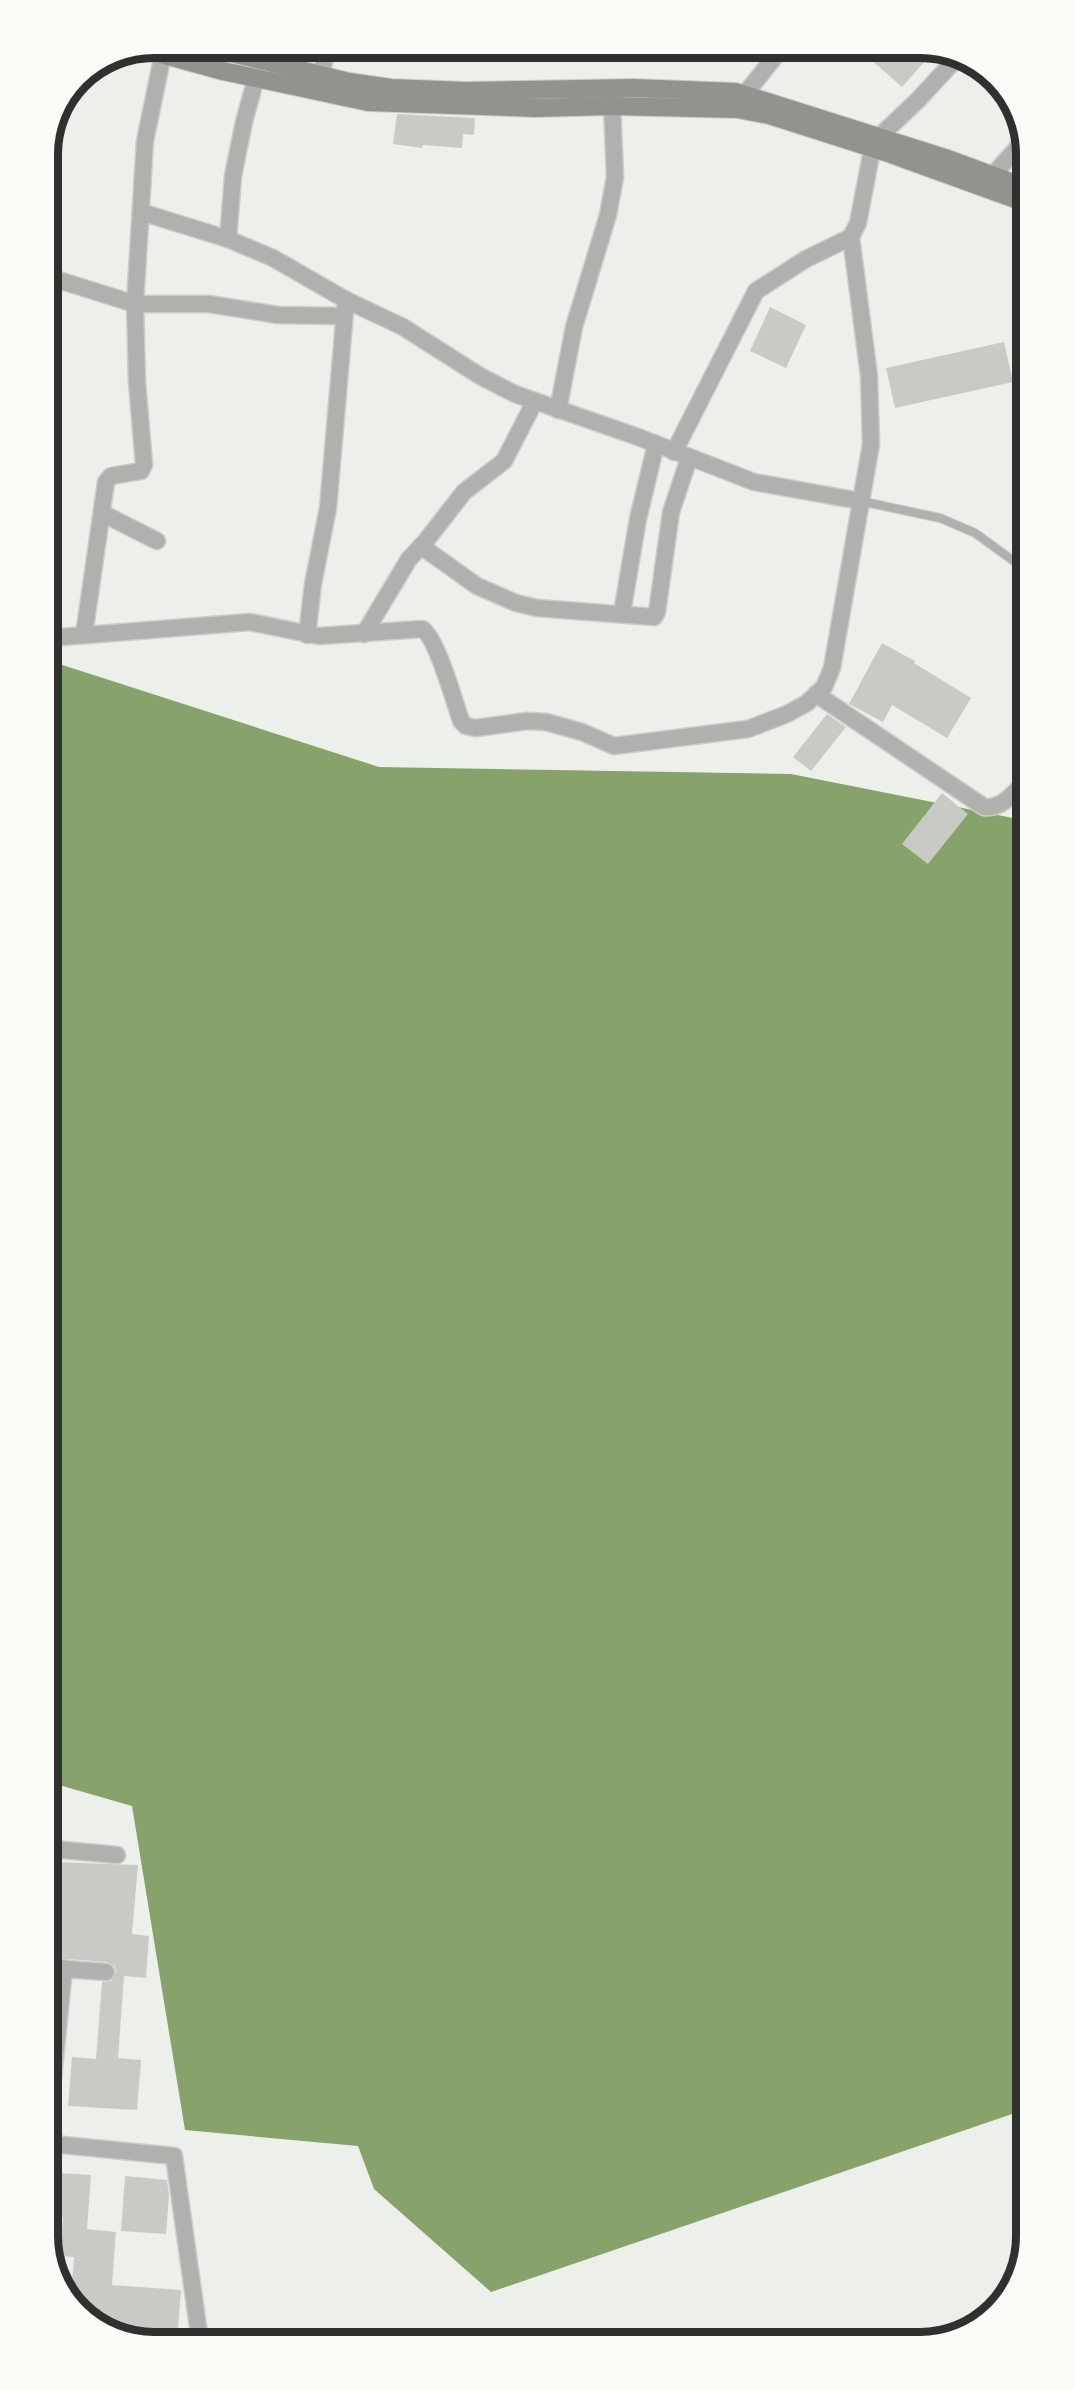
<svg xmlns="http://www.w3.org/2000/svg" width="1075" height="2390" font-family="'DM Sans',sans-serif">
<rect width="100%" height="100%" fill="#edf0ea"/>
<!-- water -->
<polygon fill="#87a26a" points="50,661 379,767 791,774 1023,820 1027,2109 491,2292 374,2189 358,2146 185,2130 132,1806 52,1783"/>
<!-- building -->
<g fill="#c8cbc5">
<polygon points="858,48 928,48 934,51 902,87"/>
<polygon points="397,114 475,118 474,135 463,134 462,148 423,145 422,148 393,144"/>
<polygon points="770,307 806,325 786,368 750,351"/>
<polygon points="1004,342 1013,382 895,408 886,368"/>
<polygon points="882,643 915,661 914,663 971,698 947,738 892,705 883,722 849,704"/>
<polygon points="827,714 846,727 811,771 793,757"/>
<polygon points="942,793 968,814 928,864 902,844"/>
<polygon points="53,1862 138,1865 132,1934 149,1936 146,1978 124,1976 118,2058 141,2060 137,2110 68,2106 72,2057 96,2059 102,1982 111,1981 116,1972 115,1967 107,1962 53,1958"/>
<polygon points="60,2173 91,2175 87,2229 116,2232 112,2285 181,2290 177,2342 147,2342 89,2320 71,2294 74,2257 60,2256 63,2217 56,2216"/>
<polygon points="125,2176 167,2180 169,2195 166,2234 121,2231"/>
</g>
<g fill="none" stroke-linecap="round" stroke-linejoin="round">
<!-- lane casing -->
<g stroke="#cbcec8" stroke-width="10">
<polyline id="lane" points="860,501 940,518 975,533 1022,567"/>
</g>
<!-- street casing -->
<g stroke="#cbcec8" stroke-width="19">
<g id="street">
<polyline points="317,88 328,48"/>
<polyline points="739,104 745,94 782,48"/>
<polyline points="879,137 917,101 956,59"/>
<polyline points="992,176 1021,144"/>
<polyline points="141,212 228,239 273,258 346,300 403,327 480,376 515,394 638,437 754,482 860,501"/>
<polyline points="228,239 233,176 244,122 256,78"/>
<polyline points="49,277 135,304 209,304 278,315 344,316"/>
<polyline points="558,410 574,327 608,215 615,177 612,106"/>
<polyline points="674,452 756,291 806,259 851,237 858,223 872,150"/>
<polyline points="102,513 157,541"/>
<polyline points="421,546 477,586 516,603 537,608 654,617 657,612 671,512 689,458"/>
<polyline points="622,613 638,519 656,444"/>
<polyline points="364,634 409,559 425,542 464,492 504,461 535,401"/>
<polyline points="84,635 106,482 111,476 141,471 144,465 137,382 135,304 145,141 163,54"/>
<polyline points="307,635 313,584 328,508 346,300"/>
<path d="M49,638L250,622L319,636L422,629C436,636 455,703 461,721L466,726L476,728L527,721L546,722L582,732L614,746L748,729L787,714L807,703L824,687L832,668L871,444L869,376L851,237"/>
<path d="M816,694L984,807C1001,809 1012,795 1023,784"/>
<polyline points="53,1849 117,1855"/>
<polyline points="54,1968 106,1972"/>
<polyline points="53,2078 64,1968"/>
<polyline points="53,2144 174,2156 200,2341"/>
</g>
</g>
<!-- secondary casing -->
<g stroke="#cbcec8" stroke-width="20">
<g id="secondary">
<polyline points="212,48 349,82 391,88 465,91 633,88 736,92 945,158 1021,186"/>
<polyline points="147,50 223,71 368,102 535,108 612,106 737,109 769,115 891,154 1021,201"/>
</g>
</g>
<!-- lane -->
<use href="#lane" stroke="#b0b1ae" stroke-width="8"/>
<!-- street -->
<use href="#street" stroke="#b0b1ae" stroke-width="16"/>
<!-- secondary -->
<use href="#secondary" stroke="#91938f" stroke-width="18"/>
</g>
<!-- crop -->
<path d="M0 0H1075V2390H0ZM154 58H920A96 96 0 0 1 1016 154V2236A96 96 0 0 1 920 2332H154A96 96 0 0 1 58 2236V154A96 96 0 0 1 154 58Z" fill="#fafdf7" fill-rule="evenodd"/>
<path fill="none" stroke="#30312f" stroke-width="8" d="M154 58H920A96 96 0 0 1 1016 154V2236A96 96 0 0 1 920 2332H154A96 96 0 0 1 58 2236V154A96 96 0 0 1 154 58Z"/>
</svg>
